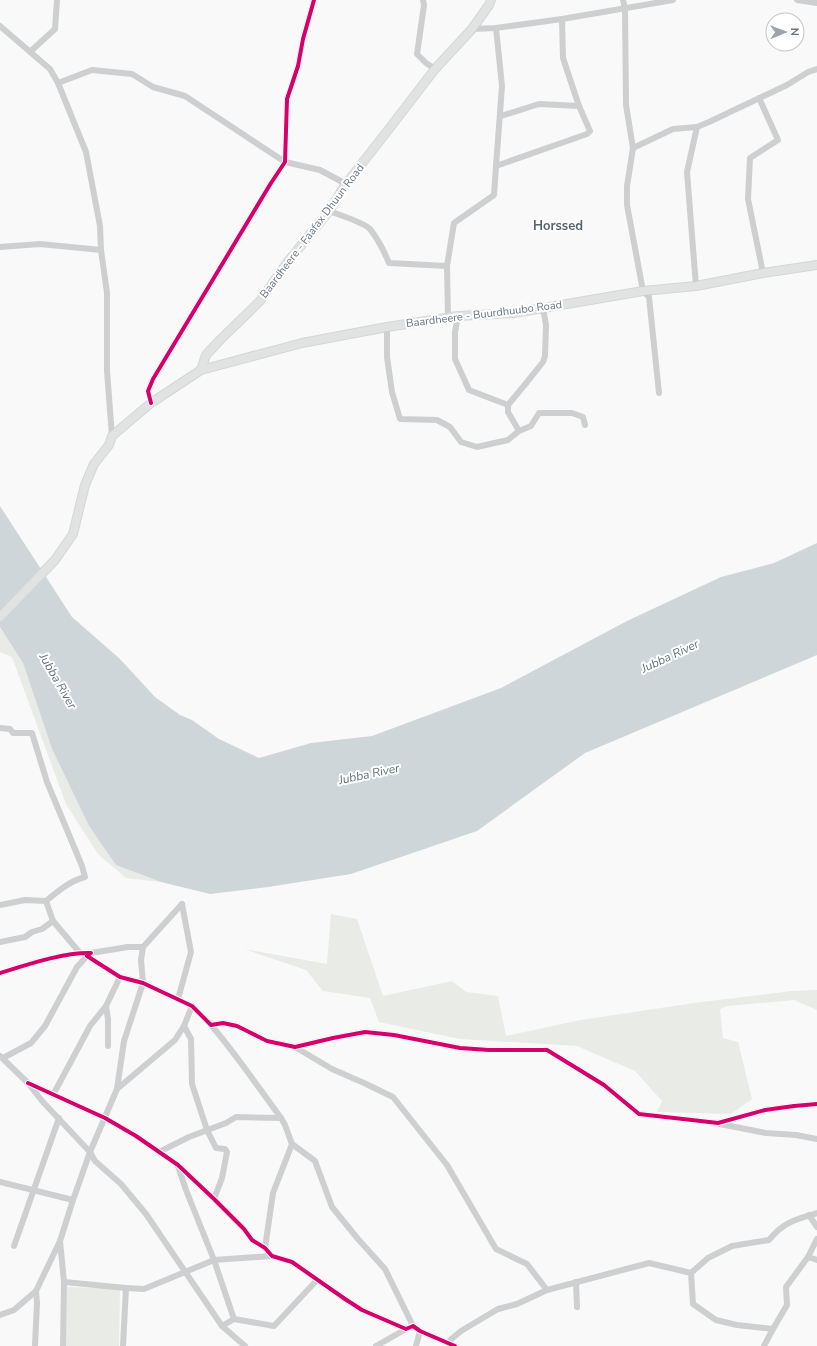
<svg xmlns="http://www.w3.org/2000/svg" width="817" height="1346" font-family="'Nunito Sans',sans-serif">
<rect width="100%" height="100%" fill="#f9f9f9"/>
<!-- green -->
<g fill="#e8ebe6">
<polygon points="0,627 23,663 52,749 89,826 116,865 161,882 126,878 98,854 66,804 12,657 0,652"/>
<polygon points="331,914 357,919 383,996 452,981 466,992 498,996 506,1036 581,1020 694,1003 792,991 817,990 817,1010 794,1000 728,1006 720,1009 723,1038 738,1042 752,1099 731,1114 657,1112 662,1101 635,1071 577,1046 460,1039 379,1022 370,998 323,991 306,970 244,949 327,964"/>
<polygon points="67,1287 120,1289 119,1346 65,1346"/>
</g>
<!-- water -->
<polygon fill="#ced6d9" points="0,506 72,617 120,659 155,697 180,715 192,720 219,739 259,758 311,743 372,736 501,688 627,621 721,577 774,563 817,543 817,655 585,753 477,831 351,874 268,887 210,894 161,882 116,865 89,826 52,749 23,663 0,627"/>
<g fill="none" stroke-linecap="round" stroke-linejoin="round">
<!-- secondary casing -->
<g stroke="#d5d6d7" stroke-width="10">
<g id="secondary">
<polyline points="201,370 302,343 387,327 458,316 514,313 643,291 696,286 763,273 817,265"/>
<polyline points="0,617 55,560 73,534 85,485 94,464 109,445 112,436 151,403 201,370 206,355 220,340 260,301 286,264 329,211 346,184 392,125 435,69 472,29 489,5 491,0"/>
</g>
</g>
<!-- street -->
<g stroke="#cecfd0" stroke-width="6">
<polyline points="423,0 424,5 417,54 426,63 435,69"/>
<polyline points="623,0 625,9 626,105 633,148 627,186 627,205 643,291 649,297 659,393"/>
<polyline points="797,0 817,3"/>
<polyline points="562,19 563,58 579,106"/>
<polyline points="0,26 50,69 58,83 86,152 100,226 101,250 107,293 107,371 112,436"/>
<polyline points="472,29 496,28 562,19 673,0"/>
<polyline points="31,51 55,29 57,0"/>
<polyline points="58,83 92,70 132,74 153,87 185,96 285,162 320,170 346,184"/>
<polyline points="759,98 778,140 750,158 748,199 763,273"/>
<polyline points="633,148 673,129 697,127 709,122 787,85 808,72 817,69"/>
<polyline points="496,166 502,86 496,28"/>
<path d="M329,211C337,214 365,223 370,229C378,239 384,251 389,263L447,266"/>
<polyline points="0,247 40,244 101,250"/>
<polyline points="696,286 687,172 697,127"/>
<polyline points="458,316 455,332 455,359 469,390 508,405 527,382 543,362 545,356 546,325 543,308"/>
<polyline points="448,317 447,266 454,223 494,195 496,166 587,134 590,131 579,106 539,104 501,116"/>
<polyline points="387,327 387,357 392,392 400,419 437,420 450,427 461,442 477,447 508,440 519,431 531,426 539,413 572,413 583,417 585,425"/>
<polyline points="151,403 148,391 153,379 271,183 285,162 287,99 298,66 303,39 314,0"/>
<polyline points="508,405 508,412 519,431"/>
<path d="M0,728L10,729L13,733H32L47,782L82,866L85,877C70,881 58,891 46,901L25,900L0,905"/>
<polyline points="46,901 53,921"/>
<polyline points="0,942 25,937 32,932 42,929 53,921 80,953"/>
<polyline points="91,953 128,947 143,947"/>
<path d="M0,973C26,965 64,952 91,953L87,956L120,977L143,983L192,1006L211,1025L223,1023L237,1026L267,1041L295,1047L333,1038L365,1032L394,1035L460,1048L489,1050H547L604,1085L639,1114L718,1123L765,1110L794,1106L817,1104"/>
<polyline points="178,999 191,952 182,904"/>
<path d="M211,1025C236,1054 258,1087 281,1118L285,1125L292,1144L315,1161L332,1207L358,1239L385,1269L413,1326"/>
<polyline points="184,1026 191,1039 192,1084 207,1130 216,1148 225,1149 227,1152 222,1178 214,1199"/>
<polyline points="108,1046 108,1019 106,1006 120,977"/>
<polyline points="295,1047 332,1069 364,1083 393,1097 447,1165 496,1249 527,1264 547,1290"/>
<polyline points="0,1056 28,1083 43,1102 90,1152 95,1161 121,1184 146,1214 222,1326 245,1346"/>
<polyline points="3,1058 31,1043 45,1026 77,967 87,956"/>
<polyline points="28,1083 105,1118 136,1136 178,1165 214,1199 244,1229 252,1240 265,1248 272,1256 292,1262 345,1299 362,1310 406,1329 413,1326 420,1331 455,1346"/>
<polyline points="117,1089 175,1040 184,1026 192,1006"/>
<polyline points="53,1095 90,1026 106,1006"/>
<polyline points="720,1124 766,1133 796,1135 817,1139"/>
<polyline points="159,1152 189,1137 226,1123 236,1117 281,1118"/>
<polyline points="178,1166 186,1190 214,1260 234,1319"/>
<polyline points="0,1182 73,1200"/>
<polyline points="809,1215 817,1227"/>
<polyline points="60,1241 64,1282 63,1346"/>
<polyline points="14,1246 59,1118"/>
<polyline points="265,1248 273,1193 292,1144"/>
<polyline points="808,1257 817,1260"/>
<polyline points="64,1282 126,1288 123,1346"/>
<polyline points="576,1282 577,1307"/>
<polyline points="126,1288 144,1289 214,1260 272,1256"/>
<polyline points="0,1315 14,1310 36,1291 60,1241 73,1200 90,1152 117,1089 124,1041 143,983 141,960 143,947 182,904"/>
<polyline points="222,1326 234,1319 274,1326 317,1280"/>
<polyline points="773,1329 787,1305 786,1287 808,1257 817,1239"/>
<polyline points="448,1342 461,1331 498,1309 517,1304 547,1290 649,1263 691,1273"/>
<polyline points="35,1346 37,1303 36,1291"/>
<polyline points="376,1346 406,1329"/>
<polyline points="416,1346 420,1331"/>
<path d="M764,1346L773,1329L737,1325L716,1320L693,1304L691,1273L708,1258L732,1246L769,1240C784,1221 796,1220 817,1213"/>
</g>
<!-- secondary -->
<use href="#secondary" stroke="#e1e2e2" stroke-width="8"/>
<!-- cycleway casing -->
<g stroke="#fff" stroke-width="6">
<g id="cycleway">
<polyline points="151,403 148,391 153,379 271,183 285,162 287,99 298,66 303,39 314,0"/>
<path d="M0,973C26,965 64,952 91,953L87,956L120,977L143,983L192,1006L211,1025L223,1023L237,1026L267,1041L295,1047L333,1038L365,1032L394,1035L460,1048L489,1050H547L604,1085L639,1114L718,1123L765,1110L794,1106L817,1104"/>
<polyline points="28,1083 105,1118 136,1136 178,1165 214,1199 244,1229 252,1240 265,1248 272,1256 292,1262 345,1299 362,1310 406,1329 413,1326 420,1331 455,1346"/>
</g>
</g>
<!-- cycleway -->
<use href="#cycleway" stroke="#d6006c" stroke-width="4"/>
</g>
<g text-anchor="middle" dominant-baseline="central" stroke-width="4" stroke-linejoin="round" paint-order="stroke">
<!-- street labels -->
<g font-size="11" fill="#657683" stroke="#fff">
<text transform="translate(312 231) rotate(-53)">Baardheere - Faafax Dhuun Road</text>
<text transform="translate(484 314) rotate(-7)">Baardheere - Buurdhuubo Road</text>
</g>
<!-- water labels -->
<g font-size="12" font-style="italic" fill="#60757c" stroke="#fff">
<text transform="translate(670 656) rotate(-25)">Jubba River</text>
<text transform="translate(58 681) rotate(60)">Jubba River</text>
<text transform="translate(369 774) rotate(-12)">Jubba River</text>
</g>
<!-- quarter labels -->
<g font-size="13" font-weight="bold" fill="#57646e" stroke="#fff">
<text x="558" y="226">Horssed</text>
</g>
</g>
<!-- north arrow -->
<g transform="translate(785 32) rotate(89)"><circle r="19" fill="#ffffff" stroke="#c1c8cd"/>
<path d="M0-3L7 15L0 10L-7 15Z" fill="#99a4ac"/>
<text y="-6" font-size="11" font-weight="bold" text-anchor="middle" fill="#657683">N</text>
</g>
</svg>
